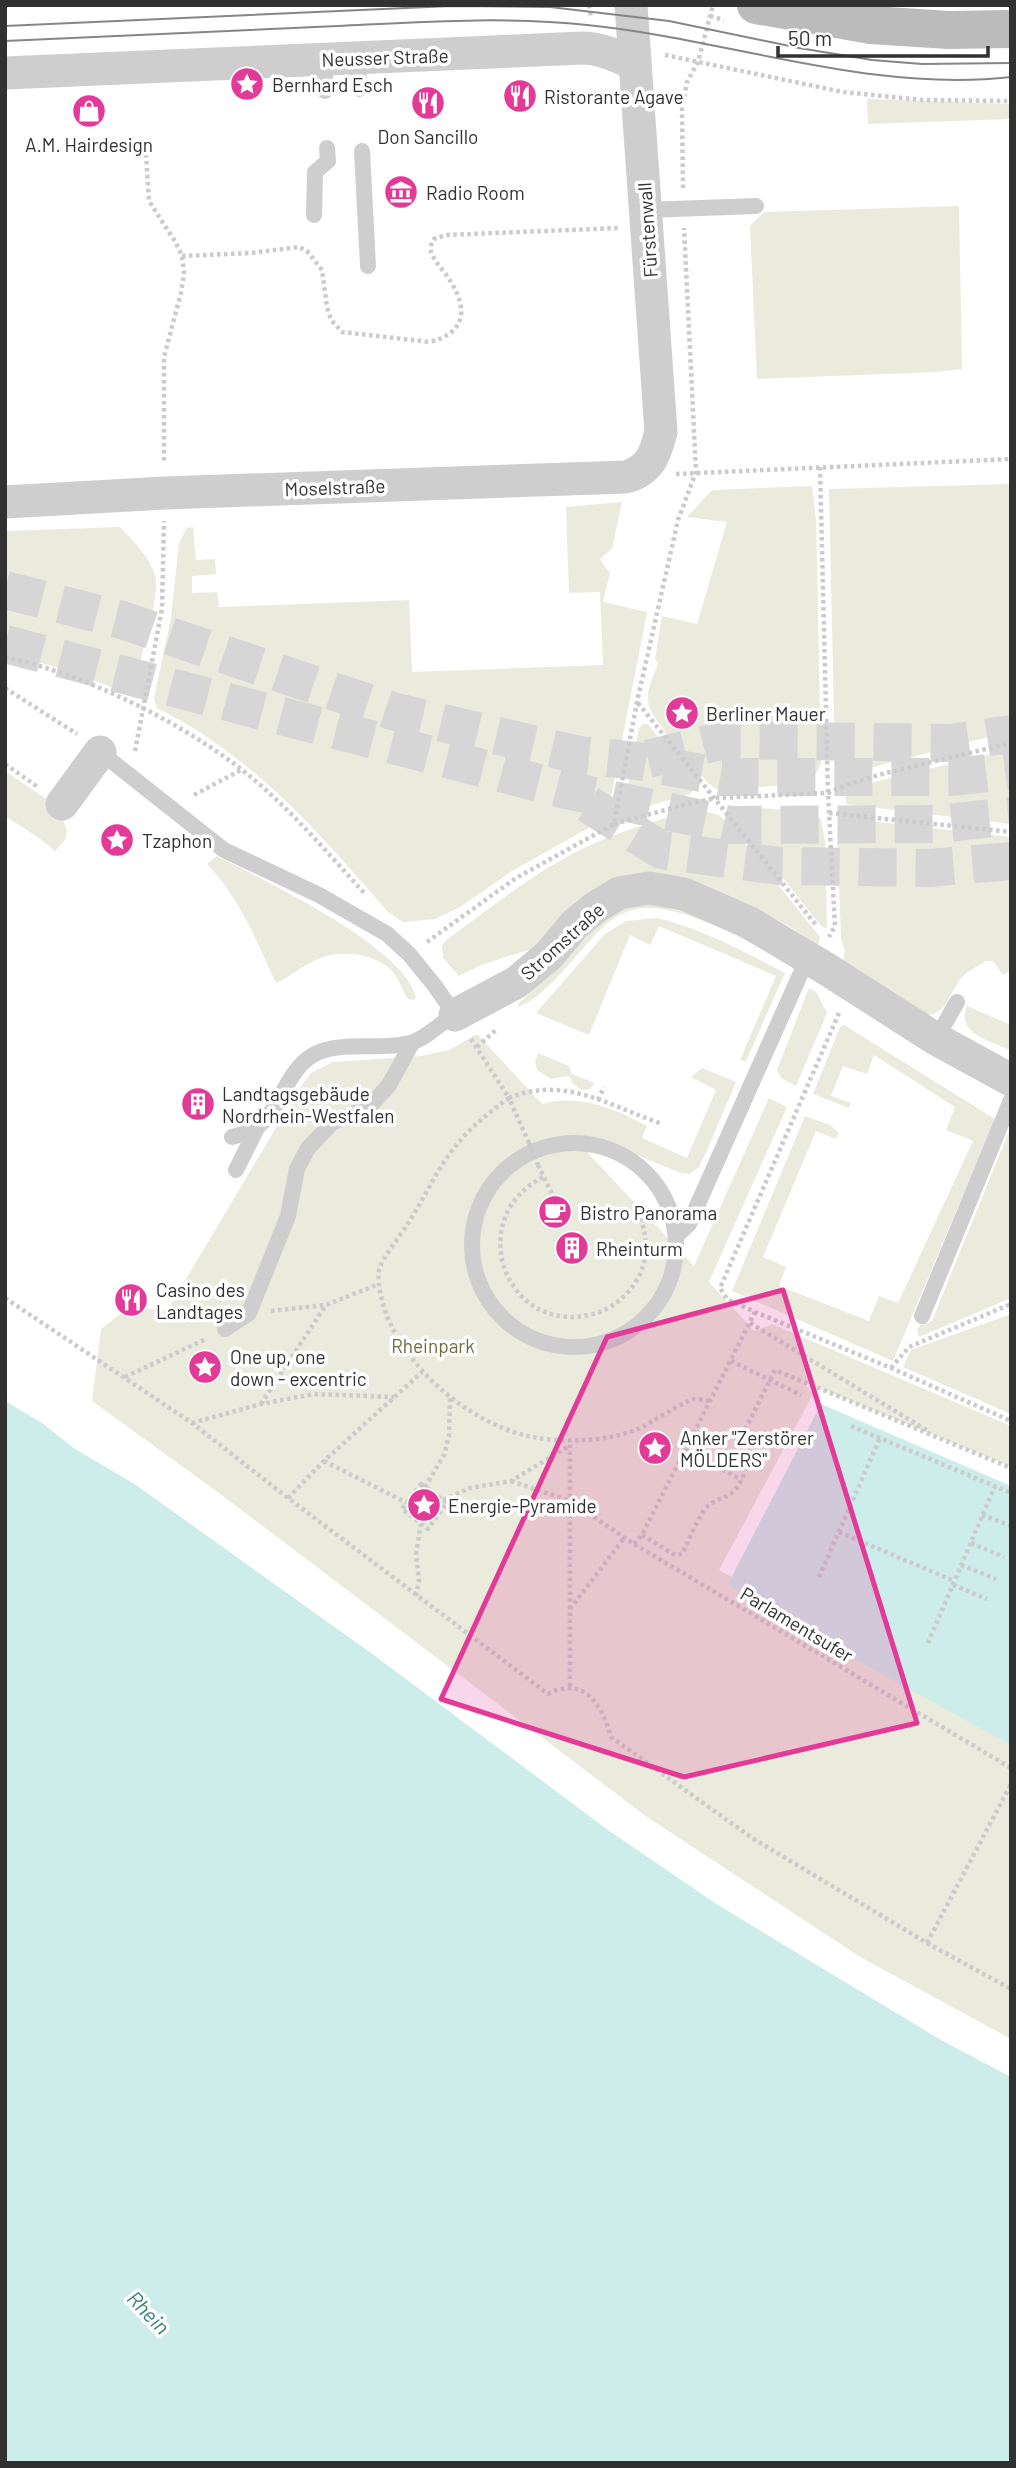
<svg xmlns="http://www.w3.org/2000/svg" width="1016" height="2468" font-family="Barlow,sans-serif">
<rect width="100%" height="100%" fill="#fff"/>
<!-- green -->
<g fill="#eaeadd">
<polygon points="867,99 1011,104 1011,119 868,124"/>
<polygon points="959,206 962,369 936,372 757,379 750,226 764,212"/>
<path d="M1011,484V731L847,774C838,774 836,771 835,761L829,489Z"/>
<path d="M812,486L816,520L821,763L817,772L806,783L726,790L716,789L707,782C694,766 649,718 648,701C646,689 655,674 658,663L655,659L662,616L697,624L727,522L687,517L712,490Z"/>
<path d="M622,502L612,549L600,559L610,573L603,602L647,612L608,812L599,822L512,871L460,907L435,919L403,922L388,912C319,832 253,756 157,708L154,698L171,618L179,543L187,528L193,527L196,560L215,559L216,574L192,576V593L217,592L219,607L409,600L412,672L603,665L600,592L569,593L566,507Z"/>
<path d="M120,527C133,541 149,556 155,575C161,595 138,667 132,691L127,693L69,671L5,652V531Z"/>
<polygon points="643,724 648,724 694,782 695,788 690,794 635,810 629,805 626,796 639,728"/>
<polygon points="1011,749 1011,824 846,804 845,789"/>
<polygon points="5,771 58,807 67,831 65,840 55,851 39,838 5,816"/>
<polygon points="742,806 811,813 821,819 825,841 827,928 822,927 738,822 735,816 736,809"/>
<path d="M697,809L719,815L734,830L820,937L818,945L787,925L749,906L661,877L532,949L483,964L459,976L443,958L442,946L446,940C489,909 532,874 580,850C617,832 657,820 697,809Z"/>
<polygon points="842,818 1011,837 1011,970 1003,975 993,961 986,961 966,973 960,979 943,1008 932,1015 921,1013 843,962 845,951 841,939 837,831 839,820"/>
<path d="M217,856C263,880 404,946 416,997L413,1000L408,999C402,990 399,978 391,970C373,952 336,949 314,961C300,967 290,977 276,983C256,941 241,899 207,864Z"/>
<path d="M650,901L721,920L785,961C747,941 668,894 626,912C611,918 599,930 589,942C567,965 548,993 519,1007L518,1004L543,981L589,927L617,907Z"/>
<path d="M657,918C703,929 743,951 785,973L746,1061L740,1060L776,976L659,926L650,945L630,935L589,1035L536,1013L605,934L626,921Z"/>
<polygon points="809,988 816,992 827,1013 796,1086 781,1078 777,1070"/>
<path d="M967,1006L1011,1025V1051C989,1040 956,1034 967,1006Z"/>
<polygon points="844,1025 995,1119 893,1361 732,1291 805,1116 830,1125 839,1133 836,1139 816,1131 763,1257 786,1267 779,1286 869,1321 879,1296 898,1303 973,1141 946,1130 955,1107 874,1055 867,1074 843,1066 831,1096 851,1103 849,1108 813,1094 840,1027"/>
<path d="M477,1034L542,1104C577,1093 617,1109 647,1126L642,1138L687,1158L716,1090L691,1077L702,1068L736,1082L704,1157L699,1167L689,1174L681,1173L617,1147L591,1137L572,1136L694,1266L769,1098L787,1107L709,1282L754,1331L772,1324L1011,1426V1467L802,1381L813,1394L719,1570L1011,1731V2039L862,1958L647,1817L223,1496L92,1401L101,1329L131,1306L167,1311L299,1089L311,1073L333,1062L422,1056L449,1050Z"/>
<polygon points="538,1053 569,1066 572,1074 595,1083 589,1089 582,1090 572,1083 571,1078 567,1076 551,1079 537,1070 535,1061"/>
<polygon points="1010,1129 1011,1298 919,1337 917,1329 921,1325 932,1321"/>
<polygon points="1011,1314 1011,1414 903,1367 911,1350"/>
</g>
<!-- water -->
<g fill="#cdedea">
<polygon points="5,1401 42,1423 75,1449 133,1483 371,1653 608,1830 718,1905 941,2040 1011,2077 1011,2463 5,2463"/>
<polygon points="821,1404 1011,1486 1011,1745 761,1608 728,1584"/>
</g>
<g fill="none" stroke-linecap="round" stroke-linejoin="round">
<!-- highway-tunnel -->
<g stroke="#d6d6d6" stroke-width="38" stroke-dasharray="38 19" stroke-linecap="butt">
<polyline points="5,590 122,620 392,711 579,755 637,761 722,777 954,777 1011,770"/>
<polyline points="5,644 566,790 731,825 940,824 1011,816"/>
<polyline points="648,759 724,740 951,743 1011,734"/>
<polyline points="588,804 661,850 779,866 929,868 1011,861"/>
</g>
<!-- path -->
<g stroke="#cbcbcb" stroke-width="4.5" stroke-dasharray="3.5 3.5" stroke-linecap="butt">
<polyline points="589,5 591,18"/>
<polyline points="710,16 724,20"/>
<polyline points="665,55 843,92 923,100 1011,101"/>
<polyline points="146,154 149,201 176,243 182,256 184,273 181,293 164,357 164,463"/>
<polyline points="683,188 682,109 687,82 698,62 713,5"/>
<path d="M182,256L251,253L299,247L307,251L322,270L327,307L331,320L342,332L430,342C464,333 469,311 451,282C446,273 436,264 432,254C429,248 431,244 434,239L446,235L619,228"/>
<polyline points="820,467 828,793 835,926 829,937"/>
<polyline points="676,474 1011,459"/>
<path d="M5,657C84,674 177,720 241,769C287,805 326,851 365,894"/>
<polyline points="5,688 77,734"/>
<polyline points="638,703 816,925"/>
<polyline points="135,751 162,609 164,521"/>
<polyline points="5,764 38,787"/>
<polyline points="194,795 241,770"/>
<polyline points="829,813 1011,832"/>
<polyline points="614,824 687,804 716,798 828,793 846,785 886,773 1011,743"/>
<polyline points="427,942 516,878 614,824 637,702 678,520 696,472 684,228"/>
<polyline points="839,1013 720,1288 727,1299 755,1312 891,1368 1011,1421"/>
<path d="M471,1039L509,1098C487,1114 467,1130 451,1152C434,1175 423,1201 407,1225C400,1236 382,1258 379,1270C377,1285 382,1302 387,1316C410,1374 476,1428 538,1438C571,1443 607,1441 638,1429C650,1424 686,1400 694,1399C699,1399 704,1400 709,1401"/>
<polyline points="477,1047 497,1029"/>
<polyline points="598,1100 604,1087"/>
<path d="M529,1143L509,1098C564,1075 610,1106 662,1124"/>
<polyline points="538,1165 554,1198"/>
<path d="M543,1177C462,1219 506,1337 593,1314C610,1310 625,1298 635,1283C652,1257 647,1227 633,1202"/>
<path d="M5,1298L192,1423L288,1498L548,1694C584,1675 602,1705 611,1737L752,1838L927,1943L1011,1989"/>
<polyline points="271,1311 325,1305"/>
<polyline points="750,1323 928,1431"/>
<polyline points="731,1361 801,1395"/>
<polyline points="891,1368 909,1347 1011,1304"/>
<polyline points="125,1377 206,1339"/>
<polyline points="261,1404 326,1305 379,1284"/>
<polyline points="192,1423 261,1404 314,1394 394,1397"/>
<polyline points="851,1426 1011,1493"/>
<polyline points="685,1450 742,1480"/>
<polyline points="324,1461 407,1503"/>
<polyline points="511,1481 570,1501 634,1544 1011,1768"/>
<polygon points="421,1484 447,1503 428,1529 402,1509"/>
<polyline points="425,1487 444,1455 449,1436 450,1396"/>
<polyline points="288,1498 324,1461 422,1372"/>
<polyline points="443,1500 470,1488 511,1481 569,1446"/>
<polyline points="982,1515 1011,1526"/>
<polyline points="839,1532 954,1581"/>
<path d="M642,1535L675,1555L682,1554C688,1543 699,1513 708,1506C722,1495 733,1499 742,1479C749,1464 739,1450 742,1436L775,1370L1011,1468"/>
<polyline points="971,1543 1004,1557"/>
<polyline points="634,1544 642,1535 755,1312"/>
<polyline points="961,1565 996,1579"/>
<polyline points="819,1577 880,1438"/>
<polyline points="953,1585 987,1599"/>
<polyline points="416,1596 419,1581 416,1554 421,1524"/>
<polyline points="570,1609 625,1537"/>
<polyline points="928,1643 995,1486"/>
<polyline points="570,1686 570,1441"/>
<polyline points="927,1943 1011,1784"/>
</g>
<!-- lane -->
<g stroke="#cecece" stroke-width="16">
<polyline points="325,59 325,91"/>
<polyline points="358,59 359,89"/>
<polyline points="362,151 368,266"/>
<polyline points="646,210 756,206"/>
<polyline points="314,215 315,172 328,161 327,148"/>
<path d="M100,752L224,850L319,895L387,934L409,954L435,986L455,1015C438,1024 426,1039 410,1043C380,1051 339,1040 313,1055C285,1072 281,1109 257,1127C250,1132 240,1135 232,1137"/>
<polyline points="936,1039 957,1002"/>
<circle cx="574" cy="1245" r="102"/>
<polyline points="236,1170 258,1126"/>
<polyline points="676,1236 689,1224 808,957"/>
<polyline points="922,1316 1011,1100"/>
<polyline points="225,1329 249,1313 288,1216 297,1169 308,1148 332,1123 369,1107 389,1085 412,1043"/>
</g>
<!-- street -->
<g stroke="#cecece" stroke-width="33">
<path d="M5,73L583,48C601,48 618,57 635,64"/>
<path d="M5,502L165,493L626,477C650,470 655,455 661,432L631,5"/>
<polyline points="62,804 100,752"/>
<polyline points="455,1015 517,982 549,955 574,925 596,907 619,893 649,888 684,894 748,922 825,968 936,1039 1011,1080"/>
</g>
<!-- secondary -->
<polyline stroke="#bbb" stroke-width="38" points="756,5 871,25 949,30 1011,29"/>
<!-- tram -->
<g stroke="#868686" stroke-width="2">
<polyline points="5,26 451,6 550,7 669,21 799,48 872,60 922,64 1011,63"/>
<path d="M5,41C116,36 227,31 338,26C421,22 504,16 587,25C728,39 867,93 1011,77"/>
</g>
<!-- path-bridge -->
<polyline stroke="#cbcbcb" stroke-width="4.5" stroke-dasharray="3.5 3.5" stroke-linecap="butt" points="529,1143 538,1165"/>
</g>
<!-- marked area -->
<path fill="#e33997" fill-opacity="0.2" stroke="#e33997" stroke-width="5" stroke-linejoin="round" d="M783,1290L917,1723L684,1777L441,1699L607,1337Z"/>
<!-- icons -->
<defs>
<g id="sight-disc" transform="scale(1.75)"><circle r="9.5" fill="#e33997" stroke="#fff"/><path d="M0-6L1.8-2.2L6-1.7L2.9 1.2L3.7 5.4L0 3.3L-3.7 5.4L-2.9 1.2L-6-1.7L-1.8-2.2Z" fill="#fff"/></g>
<g id="restaurant-disc" transform="scale(1.75)"><circle r="9.5" fill="#e33997" stroke="#fff"/><path d="M-5-6h1v4h1v-4h1v4h1v-4h1v5L-1.5 .5V6h-2V.5L-5-1ZM5-6V6H3V1.5H1.5Q1.5-4 5-6Z" fill="#fff"/></g>
<g id="shop-disc" transform="scale(1.75)"><circle r="9.5" fill="#e33997" stroke="#fff"/><path d="M-5-2.5h2.3a2.7 3.5 0 0 1 5.4 0H5L5.5 6h-11ZM-1.5-2.5h3a1.5 2.3 0 0 0-3 0Z" fill="#fff"/></g>
<g id="museum-disc" transform="scale(1.75)"><circle r="9.5" fill="#e33997" stroke="#fff"/><path d="M0-6L6-3V-2H-6V-3ZM-5-1h2V3h-2ZM-1-1h2V3h-2ZM3-1h2V3H3ZM-6 4H6V6H-6Z" fill="#fff"/></g>
<g id="building-disc" transform="scale(1.75)"><circle r="9.5" fill="#e33997" stroke="#fff"/><path d="M-4-6H4V6H1V3H-1V6H-4ZM-2.5-4.3h1.7v1.8h-1.7ZM.8-4.3h1.7v1.8H.8ZM-2.5-1h1.7V.8h-1.7ZM.8-1h1.7V.8H.8Z" fill="#fff"/></g>
<g id="cafe-disc" transform="scale(1.75)"><circle r="9.5" fill="#e33997" stroke="#fff"/><path d="M-5.5-4.5H6V0H3Q3 3.5 0 3.5H-2.5Q-5.5 3.5-5.5 0ZM3-3.2v2h1.7v-2ZM-6 4.5H4V6H-6Z" fill="#fff"/></g>
</defs>
<g fill-rule="evenodd">
<use href="#sight-disc" x="247" y="84"/>
<use href="#restaurant-disc" x="520" y="96"/>
<use href="#restaurant-disc" x="428" y="103"/>
<use href="#shop-disc" x="89" y="111"/>
<use href="#museum-disc" x="401" y="192"/>
<use href="#sight-disc" x="682" y="713"/>
<use href="#sight-disc" x="117" y="840"/>
<use href="#building-disc" x="198" y="1104"/>
<use href="#cafe-disc" x="555" y="1212"/>
<use href="#building-disc" x="572" y="1248"/>
<use href="#restaurant-disc" x="131" y="1300"/>
<use href="#sight-disc" x="205" y="1367"/>
<use href="#sight-disc" x="655" y="1448"/>
<use href="#sight-disc" x="424" y="1505"/>
</g>
<g text-anchor="middle" dominant-baseline="central" stroke-width="7" stroke-linejoin="round" paint-order="stroke">
<!-- street labels -->
<g font-size="19" fill="#313131" stroke="#fff">
<text transform="translate(385 57) rotate(-2)">Neusser Straße</text>
<text transform="translate(647 230) rotate(-94)">Fürstenwall</text>
<text transform="translate(335 487) rotate(-2)">Moselstraße</text>
<text transform="translate(562 941) rotate(-42)">Stromstraße</text>
<text transform="translate(797 1624) rotate(31)">Parlamentsufer</text>
</g>
<!-- poi labels -->
<g font-size="19" fill="#313131" stroke="#fff" text-anchor="start">
<text x="272" y="84">Bernhard Esch</text>
<text x="544" y="96">Ristorante Agave</text>
<text x="428" y="136" text-anchor="middle">Don Sancillo</text>
<text x="89" y="144" text-anchor="middle">A.M. Hairdesign</text>
<text x="426" y="192">Radio Room</text>
<text x="706" y="713">Berliner Mauer</text>
<text x="142" y="840">Tzaphon</text>
<text x="222" y="1093">Landtagsgebäude<tspan x="222" dy="22">Nordrhein-Westfalen</tspan></text>
<text x="580" y="1212">Bistro Panorama</text>
<text x="596" y="1248">Rheinturm</text>
<text x="156" y="1289">Casino des<tspan x="156" dy="22">Landtages</tspan></text>
<text x="230" y="1356">One up, one<tspan x="230" dy="22">down - excentric</tspan></text>
<text x="680" y="1437">Anker "Zerstörer<tspan x="680" dy="22">MÖLDERS"</tspan></text>
<text x="448" y="1505">Energie-Pyramide</text>
</g>
<!-- park labels -->
<g font-size="19" fill="#6a6d3f" stroke="#fff">
<text x="433" y="1345">Rheinpark</text>
</g>
<!-- water labels -->
<g font-size="21" font-style="italic" fill="#388079" stroke="#fff">
<text transform="translate(149 2312) rotate(46)">Rhein</text>
</g>
</g>
<!-- border -->
<rect width="1016" height="2468" fill="none" stroke="#313131" stroke-width="14"/>
<!-- scale -->
<path d="M778 46v10h210v-10" fill="none" stroke="#313131" stroke-width="3.5"/>
<text x="788" y="46" font-size="21" fill="#313131" stroke="#ffffff" stroke-width="5" paint-order="stroke">50 m</text>
</svg>
